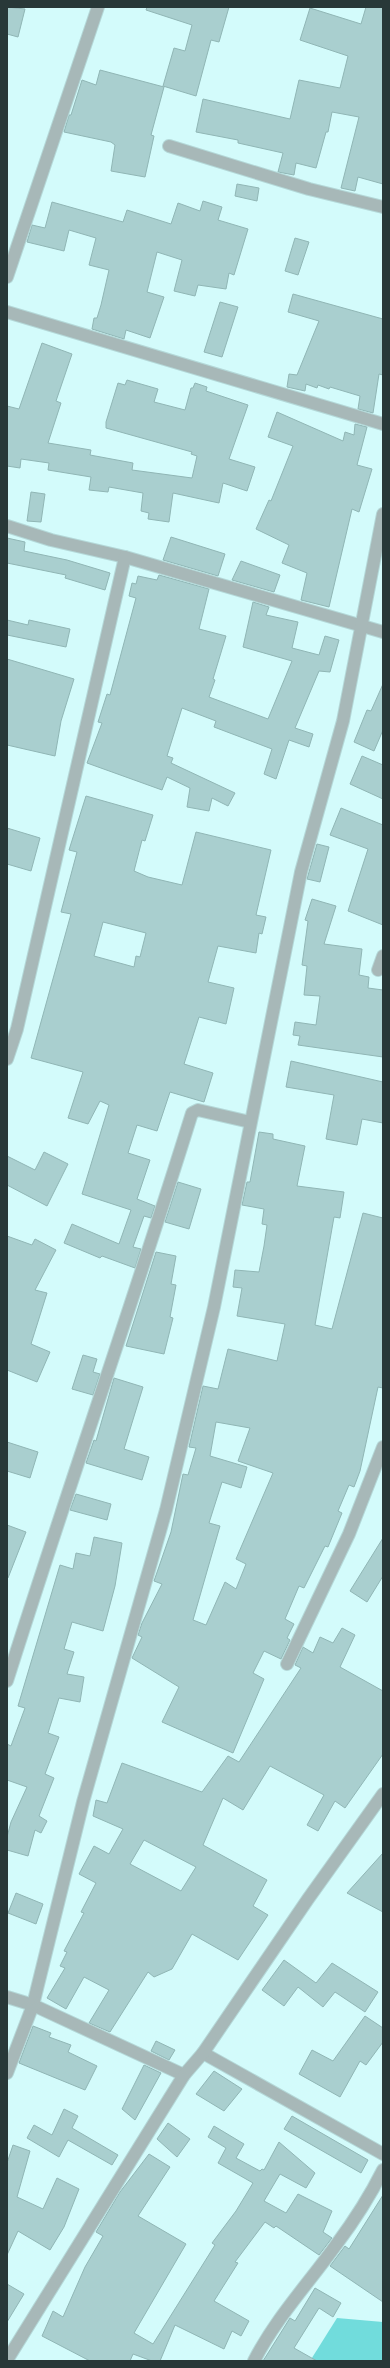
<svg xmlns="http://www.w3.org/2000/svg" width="390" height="2368" font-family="'Titillium Web',sans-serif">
<rect width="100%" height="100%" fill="#d3fbfb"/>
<!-- green -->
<polygon fill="#71dcdc" points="337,2318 383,2322 383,2361 310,2361"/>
<!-- building -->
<g fill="#a9cfcf" stroke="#90b6b5" fill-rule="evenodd">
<polygon points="7,7 25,9 18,37 7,34"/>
<polygon points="147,7 229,7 219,42 211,40 196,96 163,86 174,48 185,51 192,25 146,10"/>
<polygon points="366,7 383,7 383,184 358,177 355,191 341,188 359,117 332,112 328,132 326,132 316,168 296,163 294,175 278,172 283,153 238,143 238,140 196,132 203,99 290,119 299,80 340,88 348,56 300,40 310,8 361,24"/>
<polygon points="100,70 164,87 151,135 154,136 145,177 111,171 115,145 111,142 64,132 69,115 71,115 82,80 96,85"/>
<polygon points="237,184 259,188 257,201 235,196"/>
<polygon points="203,201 222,207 218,220 248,229 234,275 229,273 226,289 198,285 195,296 174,291 182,260 157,252 147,292 164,297 150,338 126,330 124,339 92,329 94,318 97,318 101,305 109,270 89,265 96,238 69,230 64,251 27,242 32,225 45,228 52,202 123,222 127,210 171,224 178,203 200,211"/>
<polygon points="295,238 309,242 298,275 285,271"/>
<polygon points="293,294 383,319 383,375 379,374 373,413 358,409 360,396 330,387 329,389 318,385 317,388 306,384 305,391 287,387 289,374 297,375 319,321 288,312"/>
<polygon points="220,302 238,307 222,357 204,352"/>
<polygon points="42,343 72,354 56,401 61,403 48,443 91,450 90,455 133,463 132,470 192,478 197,456 191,454 192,452 106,428 106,422 118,383 125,385 127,380 158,389 154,402 185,410 191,388 193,388 195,383 207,387 206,391 248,405 229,459 255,467 247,491 223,483 219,503 173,493 169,522 148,519 149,513 141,511 143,493 109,487 108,492 89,490 91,477 48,470 49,463 21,459 20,468 7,466 7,406 19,409"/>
<polygon points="277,412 343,441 345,432 354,435 355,424 367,427 357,465 372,469 359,512 352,509 329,607 301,600 307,573 282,563 289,545 256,529 269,500 271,501 293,446 268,437"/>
<polygon points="31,492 45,494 41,522 27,521"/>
<polygon points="171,537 225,554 218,576 163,560"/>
<polygon points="7,538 25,542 24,551 67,560 110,573 105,590 65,578 66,575 7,563"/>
<polygon points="241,561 280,575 274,592 232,580"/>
<polygon points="159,575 209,589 199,629 226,636 213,679 215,680 209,697 268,719 292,661 243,647 253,602 269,607 266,615 298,622 292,648 319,655 325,636 339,640 330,672 319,671 295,728 313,734 309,747 289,740 276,779 264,774 272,749 214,727 216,721 182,708 167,756 173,758 171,763 235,793 228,806 212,798 209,811 187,807 190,788 167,777 162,790 87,763 102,723 98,722 107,694 110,695 136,598 129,596 132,583 136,584 138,576 157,580"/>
<polygon points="7,620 28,625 29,620 70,629 66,647 7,635"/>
<polygon points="7,659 74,679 61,721 55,756 7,745"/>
<polygon points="383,684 383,730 374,751 354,742 367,710 371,711"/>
<polygon points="362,756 383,765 383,799 350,784"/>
<path d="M86,796L153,815L145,841L142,840L134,871L148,877L182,885L196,832L271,850L256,915L266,917L262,934L259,933L256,953L218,946L208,982L234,988L226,1024L199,1017L184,1064L213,1073L204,1102L170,1092L157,1131L137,1125L128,1153L150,1160L137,1199L155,1206L151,1218L144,1216L133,1247L141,1249L135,1268L102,1256L100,1258L64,1243L72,1224L119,1244L131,1210L82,1194L109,1105L100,1101L88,1124L68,1118L83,1072L31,1058L71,914L61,912L77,852L69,850ZM103,922L146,933L140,957L136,956L134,967L94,956Z"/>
<polygon points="341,808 383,825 383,925 348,911 368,849 330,835"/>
<polygon points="7,828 40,838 31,871 7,864"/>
<polygon points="317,844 329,847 320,882 307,879"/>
<polygon points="312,899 336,906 324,944 362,949 359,975 369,977 368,988 383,990 383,1057 298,1045 300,1036 293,1035 295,1022 316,1025 320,996 304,995 307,966 302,965 308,921 305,920"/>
<polygon points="291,1061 383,1082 383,1123 362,1119 357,1145 326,1139 334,1095 286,1087"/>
<path d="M259,1132L273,1134V1139L305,1146L297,1186L344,1192L340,1218L334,1217L315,1325L332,1329L363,1213L383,1218V1388L378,1387L360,1471L354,1487L349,1485L338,1511L342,1513L328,1547L325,1546L304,1588L299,1586L285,1619L294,1624L287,1638L290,1640L281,1659L264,1651L253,1673L264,1679L233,1753L162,1722L179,1687L132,1658L142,1637L138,1635L142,1623L162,1584L154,1581L171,1532L183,1474L188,1475L196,1448L189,1447L203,1386L218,1389L228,1349L277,1361L285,1324L237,1316L242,1288L233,1287L235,1270L259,1272L264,1246L267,1225L262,1224L264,1209L242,1205L247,1182H250ZM216,1422L250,1428L238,1461L273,1473L236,1559L246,1564L236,1589L225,1582L206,1625L193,1620L220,1526L209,1523L222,1482L241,1488L247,1467L210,1456Z"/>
<polygon points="44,1152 68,1164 47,1206 7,1185 7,1156 35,1170"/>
<polygon points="178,1182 201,1189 189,1229 165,1222"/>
<polygon points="7,1236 32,1245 35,1239 56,1250 35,1290 47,1293 31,1344 50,1352 37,1382 7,1370"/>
<polygon points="156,1252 176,1256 171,1284 176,1285 170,1317 173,1318 164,1354 126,1346"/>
<polygon points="83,1355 97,1359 93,1372 100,1374 93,1395 72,1389"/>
<polygon points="114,1378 143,1387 124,1449 149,1457 142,1480 86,1463 94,1440 96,1441"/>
<polygon points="7,1442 38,1452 30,1478 7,1471"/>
<polygon points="76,1494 111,1504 107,1520 70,1510"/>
<polygon points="7,1525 26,1532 8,1578 7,1578"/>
<polygon points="94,1537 122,1543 115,1586 103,1631 72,1622 64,1649 74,1652 67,1674 84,1677 80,1702 59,1698 48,1733 59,1737 45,1774 54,1778 39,1816 47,1821 41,1833 35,1830 28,1856 7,1850 7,1837 11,1822 27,1787 7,1780 7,1744 11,1746 25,1708 18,1706 60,1565 73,1569 76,1553 90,1556"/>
<polygon points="383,1538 383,1576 367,1602 350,1591"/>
<path d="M342,1628L355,1635L340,1667L383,1691V1754L345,1808L335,1801L318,1831L307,1825L324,1795L270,1766L243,1810L223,1798L203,1845L267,1880L253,1906L268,1915L238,1960L192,1934L172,1969L154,1977L148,1972L110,2032L89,2023L109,1990L84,1977L66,2009L47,1998L65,1968L60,1966L67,1952L64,1951L84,1913L81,1912L96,1883L79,1874L94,1846L109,1854L123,1829L93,1816L96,1800L107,1803L122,1763L202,1792L228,1756L239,1762L301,1668L295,1665L303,1647L313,1653L320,1637L333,1643ZM144,1840L196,1867L181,1891L130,1864Z"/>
<polygon points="383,1853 383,1912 347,1893"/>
<polygon points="16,1893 43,1904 36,1924 8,1913"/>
<polygon points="284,1960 316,1983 332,1963 378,1992 365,2012 335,1992 323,2007 298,1987 284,2006 262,1990"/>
<polygon points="365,2016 383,2028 383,2042 366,2065 360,2061 340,2097 299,2074 312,2050 333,2061"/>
<polygon points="33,2026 51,2033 49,2037 71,2045 68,2052 97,2066 85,2090 19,2063"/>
<polygon points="156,2041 175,2050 169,2060 151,2051"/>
<polygon points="144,2065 161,2073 135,2120 122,2109"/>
<polygon points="214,2071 242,2089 224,2111 196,2094"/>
<polygon points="64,2109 78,2116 72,2128 118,2155 112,2165 68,2140 59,2157 27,2138 34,2125 52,2135"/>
<polygon points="292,2116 368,2160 361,2173 284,2129"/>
<polygon points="168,2123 190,2139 177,2157 157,2139"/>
<polygon points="214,2126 244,2144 236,2158 260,2171 262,2169 264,2170 279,2142 315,2173 306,2188 280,2174 264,2201 286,2213 298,2194 332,2211 323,2232 332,2238 319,2255 276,2226 274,2228 265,2222 235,2262 238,2263 214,2301 249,2321 241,2336 232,2331 224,2349 175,2325 160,2361 152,2361 133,2354 130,2361 90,2361 42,2336 53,2311 63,2317 85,2267 103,2236 96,2232 120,2192 149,2154 170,2167 138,2216 186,2244 134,2333 153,2344 215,2245 212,2243 236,2211 253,2183 218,2163 226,2148 208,2137"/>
<polygon points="13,2145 30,2151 17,2197 43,2209 57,2178 79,2189 64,2227 50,2250 18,2231 7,2255 7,2163"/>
<polygon points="383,2195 383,2302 330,2266 345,2246 349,2249"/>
<polygon points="7,2284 24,2294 7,2322"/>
<polygon points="315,2288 341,2303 333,2317 319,2308 294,2348 317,2361 263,2361 290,2318 295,2321"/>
</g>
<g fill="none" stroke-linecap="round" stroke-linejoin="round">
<!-- street casing -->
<g stroke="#b4d8d8" stroke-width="14">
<g id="street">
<polyline points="169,146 309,189 383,207"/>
<polyline points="7,277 98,7"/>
<polyline points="7,312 383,424"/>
<polyline points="7,526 51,540 125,557 383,632"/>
<polyline points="378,970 383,956"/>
<polyline points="7,1059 17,1029 125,557"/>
<polyline points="287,1664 349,1534 383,1447"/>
<path d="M7,1681C67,1491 133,1303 192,1113L198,1110L250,1122"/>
<polyline points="7,1997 33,2005 184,2075"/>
<polyline points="203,2053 383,2154"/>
<polyline points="7,2073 33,2005 83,1802 166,1510 214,1307 301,872 343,721 383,514"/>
<polyline points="7,2360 184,2075 203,2053 308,1899 383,1794"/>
<path d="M254,2361C276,2318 308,2284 336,2245C354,2221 370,2196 383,2170"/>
</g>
</g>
<!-- street -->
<use href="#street" stroke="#a7b8b8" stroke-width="12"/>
</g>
<!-- border -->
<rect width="390" height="2368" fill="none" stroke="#283838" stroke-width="16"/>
</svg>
